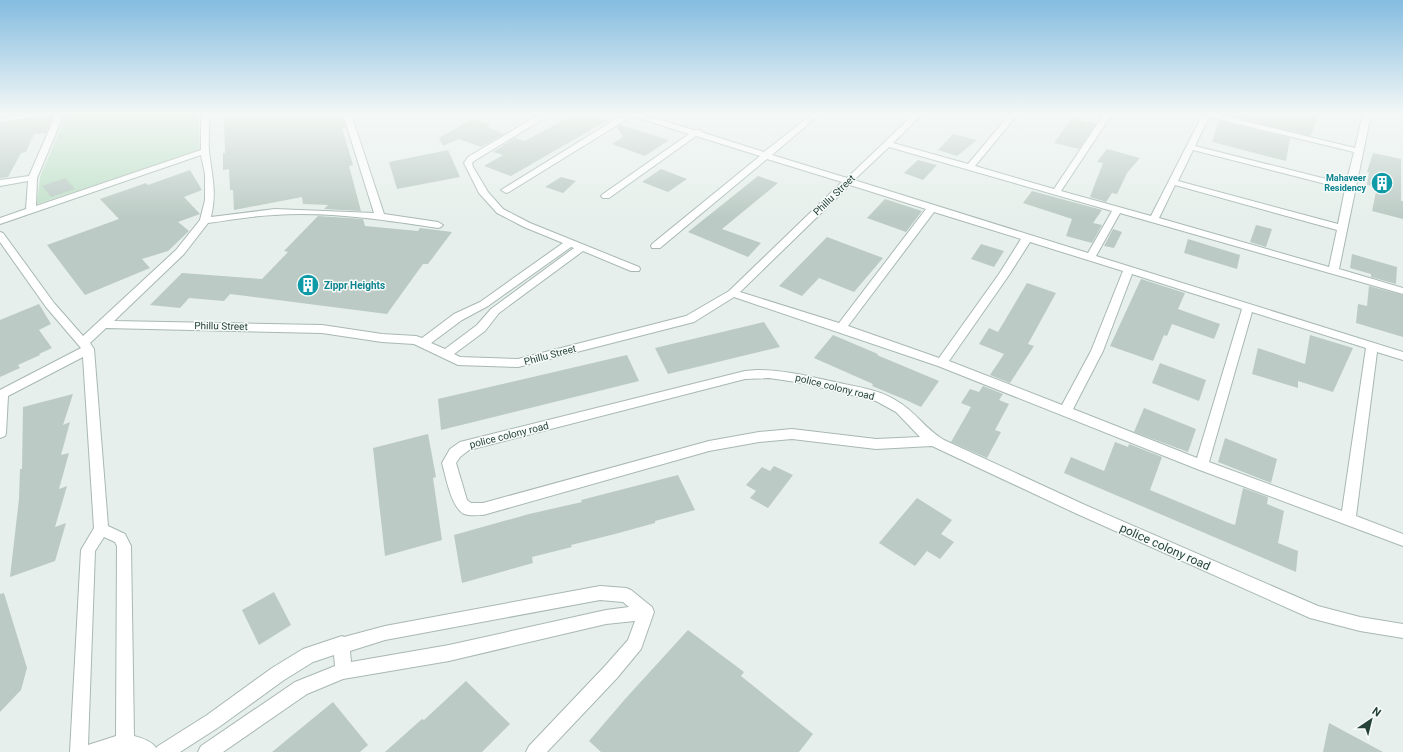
<svg xmlns="http://www.w3.org/2000/svg" width="1403" height="752" font-family="Roboto,sans-serif">
<rect width="100%" height="100%" fill="#e6efeb"/>
<!-- green -->
<polygon fill="#bfe0c8" points="67,114 198,114 200,151 37,204 40,177"/>
<!-- building -->
<g fill="#bbcac4">
<polygon points="47,114 55,114 46,133 34,134 26,152 21,153 8,177 0,178 0,123 42,117"/>
<polygon points="250,114 342,114 346,127 342,128 353,165 349,166 361,211 324,209 328,205 303,204 302,197 234,210 233,190 230,190 229,169 223,170 223,153 225,153 224,118"/>
<polygon points="575,114 608,120 511,176 484,166 503,155 493,152 515,138 525,141"/>
<polygon points="1221,114 1318,114 1311,136"/>
<polygon points="1072,118 1096,124 1079,149 1054,143"/>
<polygon points="472,119 491,125 487,127 504,134 481,147 459,139 443,146 439,138"/>
<polygon points="1219,121 1290,138 1286,161 1212,142"/>
<polygon points="620,125 669,140 645,156 612,144 623,137 617,127"/>
<polygon points="953,134 977,140 957,156 938,150"/>
<polygon points="1107,149 1140,158 1127,173 1117,194 1112,193 1106,202 1090,197 1103,163 1097,162"/>
<polygon points="448,150 460,177 397,189 389,162"/>
<polygon points="1373,153 1401,159 1401,201 1403,201 1403,219 1372,211 1377,187 1367,185 1369,172 1367,172"/>
<polygon points="918,160 937,165 923,180 904,173"/>
<polygon points="661,169 687,179 668,192 642,182"/>
<polygon points="190,170 202,190 184,197 200,214 178,222 189,231 168,251 142,259 150,268 85,295 47,245 119,219 100,199 146,183 148,185"/>
<polygon points="758,176 778,183 722,229 761,243 748,257 688,232"/>
<polygon points="561,177 576,181 563,193 545,187"/>
<polygon points="65,178 75,189 51,197 42,186"/>
<polygon points="1032,191 1102,210 1093,223 1102,225 1092,243 1066,236 1072,219 1023,203"/>
<polygon points="885,199 922,211 906,232 867,218"/>
<polygon points="318,216 363,219 365,226 418,231 420,228 452,232 428,264 423,264 387,314 230,294 224,301 189,298 180,308 150,305 182,273 262,279 288,252 284,251"/>
<polygon points="1256,225 1272,229 1266,247 1250,242"/>
<polygon points="1113,229 1122,232 1114,248 1104,246"/>
<polygon points="827,237 883,258 854,292 819,278 802,296 779,286"/>
<polygon points="1188,239 1240,255 1237,269 1184,253"/>
<polygon points="981,244 1004,251 994,267 971,259"/>
<polygon points="1352,254 1397,267 1396,284 1371,277 1371,274 1350,268"/>
<polygon points="1141,279 1185,293 1178,309 1220,324 1214,339 1172,324 1167,336 1164,335 1153,361 1110,346"/>
<polygon points="1027,283 1056,293 1028,344 1034,346 1010,383 990,375 1004,354 979,344 989,328 998,332"/>
<polygon points="1369,286 1403,295 1403,337 1356,323 1358,304 1367,306"/>
<polygon points="39,304 51,324 39,330 52,348 39,354 40,355 18,365 20,368 0,377 0,320"/>
<polygon points="764,322 780,347 668,374 655,348"/>
<polygon points="833,335 878,354 877,355 939,381 921,407 906,400 872,386 873,384 814,358"/>
<polygon points="1310,335 1353,348 1333,392 1298,381 1298,388 1252,374 1258,348 1305,364"/>
<polygon points="627,355 639,381 441,430 438,399"/>
<polygon points="1160,363 1206,380 1199,401 1152,383"/>
<polygon points="983,386 1003,394 999,400 1009,404 995,430 1001,432 987,458 951,442 971,407 961,403 970,389 979,392"/>
<polygon points="73,394 63,425 70,422 61,455 69,453 59,489 67,486 55,527 66,523 55,561 10,577 19,499 20,469 22,469 23,407"/>
<polygon points="1144,408 1196,429 1188,452 1134,432"/>
<polygon points="428,434 436,477 433,478 442,540 385,556 373,448"/>
<polygon points="1225,438 1277,459 1271,483 1218,462"/>
<polygon points="1115,442 1128,447 1129,444 1162,457 1150,490 1229,523 1235,525 1243,488 1268,497 1267,504 1284,511 1278,543 1298,551 1296,572 1064,473 1071,457 1104,471"/>
<polygon points="774,466 793,475 768,508 750,498 756,491 746,485 762,467 770,471"/>
<polygon points="678,475 695,510 655,521 655,523 615,534 571,545 572,547 532,557 533,563 462,583 454,535 529,514 582,502 581,500"/>
<polygon points="917,498 952,520 941,534 954,542 940,559 927,551 915,566 879,543"/>
<polygon points="274,592 291,625 259,645 242,610"/>
<polygon points="4,593 27,668 21,690 0,712 0,594"/>
<polygon points="688,630 744,672 741,676 813,734 799,752 601,752 589,741 626,698"/>
<polygon points="466,681 510,724 482,752 385,752 422,719 424,720"/>
<polygon points="333,702 368,745 360,752 272,752"/>
<polygon points="1329,723 1383,752 1323,752"/>
</g>
<g fill="none" stroke-linecap="round" stroke-linejoin="round">
<!-- minor casing -->
<g stroke="#a8b8b2" stroke-width="2">
<g id="minor">
<polygon points="29,114 46,114 42,116 0,122 0,118"/>
<path d="M56,114H64L37,178L36,206L201,150V114H209C210,126 208,139 209,151C212,177 217,191 211,217L275,209L374,213L343,114H351L384,214L438,222L443,225L441,227L438,228C386,220 327,211 274,215C252,216 230,220 208,223L184,254L114,321L322,325L382,334L416,336L422,338L454,314L480,302L563,243L524,227L497,213L479,193L464,163L468,157L540,114H549L548,116L474,161L472,163L473,167L488,192L503,209L530,223L639,267L640,269L639,271H631L583,251L499,313L485,331L454,354L460,357L518,359L686,316L729,291L842,182L767,159L660,248H652L651,246L652,244L760,156L696,136L609,198H603L601,196L603,194L689,134L632,116L509,192L506,193L501,190L624,114H641L694,130H700L701,132L764,152L812,114H820L772,155L847,178L914,114H922L893,143L968,164L1010,114H1018L975,166L1054,189L1104,114H1112L1061,191L1151,216L1203,114H1215L1355,148L1363,114H1371L1339,269L1403,288V294L1120,213L1096,256L1403,352V360L1377,352L1356,516L1403,534V546L1197,469L938,366L734,297L694,322L518,367L458,365L414,344L382,342L322,333L106,328L90,343L94,349L108,526L125,534L131,546L134,736C142,738 152,741 156,748L158,746L207,715L272,668L303,649L342,636L344,637L385,626L600,586L626,588L631,590L652,607L654,612L641,649L617,678L547,752H526L529,746L605,666L628,640L635,621L606,624L449,661L343,679L307,694L223,752H198L201,746L295,682L335,666L334,655L313,662L284,680L219,727L180,752H70L81,550L94,528L83,357L8,396L6,433L5,436L0,438V390L81,348L46,307L0,242V232L3,233L54,303L83,336L176,250L200,220L205,200V174L201,155L0,224V218L26,209L28,181L0,186V180L29,176ZM1209,117L1354,152L1346,184L1195,146ZM889,147L1112,211L1088,253L854,180ZM1193,150L1345,189L1338,224L1178,181ZM850,185L926,209L839,323L740,292ZM1175,185L1337,230L1329,267L1159,218ZM934,212L1021,239L999,274L939,358L848,326ZM1030,242L1123,271L1091,351L1062,405L949,361L1009,275ZM571,247L574,248L491,309L477,325L445,349L431,343L462,320L488,306ZM1132,274L1242,309L1197,458L1073,409L1103,351ZM1252,312L1366,348L1342,511L1209,462ZM104,537L115,542L117,546L116,736L88,745L95,551ZM600,600L623,602L629,607L606,610L449,645L351,662L350,651L385,640Z"/>
<path d="M757,370C786,370 811,377 839,383C859,387 880,390 897,401C915,411 926,430 944,440L1085,505L1318,606L1360,617L1403,624V638L1360,631L1310,618L1075,513L932,446L876,449L792,439L759,442L709,451L483,515C477,515 470,516 464,514C451,507 446,477 442,463L450,449L460,442L745,371ZM769,378L803,383L876,401L896,412L920,437L876,439L792,429L759,432L709,441L483,503H471L467,500L456,463L460,457L469,450L745,379Z"/>
</g>
</g>
<!-- minor -->
<use href="#minor" fill="#fff" fill-rule="evenodd"/>
</g>
<!-- sky -->
<linearGradient id="sky" x2="0" y2="1"><stop stop-color="#84bce0"/><stop offset="0.52" stop-color="#f4f8f6"/><stop offset="1" stop-color="#f4f8f6" stop-opacity="0"/></linearGradient>
<rect width="1403" height="219" fill="url(#sky)"/>
<!-- icons -->
<defs>
<g id="building-disc" transform="scale(1.15)"><circle r="9.5" fill="#0f9aa8" stroke="#f7fbf9"/><path d="M-4-6H4V6H1V3H-1V6H-4ZM-2.5-4.3h1.7v1.8h-1.7ZM.8-4.3h1.7v1.8H.8ZM-2.5-1h1.7V.8h-1.7ZM.8-1h1.7V.8H.8Z" fill="#fff"/></g>
</defs>
<g fill-rule="evenodd">
<use href="#building-disc" x="1382" y="183"/>
<use href="#building-disc" x="308" y="285"/>
</g>
<g text-anchor="middle" dominant-baseline="central" stroke-width="3" stroke-linejoin="round" paint-order="stroke">
<!-- far-culture labels -->
<g font-size="9" font-weight="bold" fill="#0d838f" stroke="#f7fbf9" text-anchor="end">
<text x="1366" y="178">Mahaveer<tspan x="1366" dy="10">Residency</tspan></text>
</g>
<!-- street labels -->
<g font-size="10" fill="#24423a" stroke="#f7fbf9">
<text transform="translate(834 195) rotate(-44)">Phillu Street</text>
<text transform="translate(221 326) rotate(1)">Phillu Street</text>
<text transform="translate(550 355) rotate(-15)">Phillu Street</text>
<text transform="translate(835 387) rotate(14)">police colony road</text>
<text transform="translate(509 435) rotate(-14)">police colony road</text>
</g>
<!-- culture labels -->
<g font-size="10" font-weight="bold" fill="#0d838f" stroke="#f7fbf9" text-anchor="start">
<text x="324" y="285">Zippr Heights</text>
</g>
<!-- near-street labels -->
<g font-size="12" fill="#24423a" stroke="#f7fbf9">
<text transform="translate(1165 547) rotate(24)">police colony road</text>
</g>
</g>
<!-- north arrow -->
<g transform="translate(1371 720) rotate(35)" stroke="#f7fbf9" stroke-width="3" paint-order="stroke">
<path d="M0-3L7 15L0 10L-7 15Z" fill="#24423a"/>
<text y="-6" font-size="11" font-weight="bold" text-anchor="middle" fill="#24423a">N</text>
</g>
</svg>
